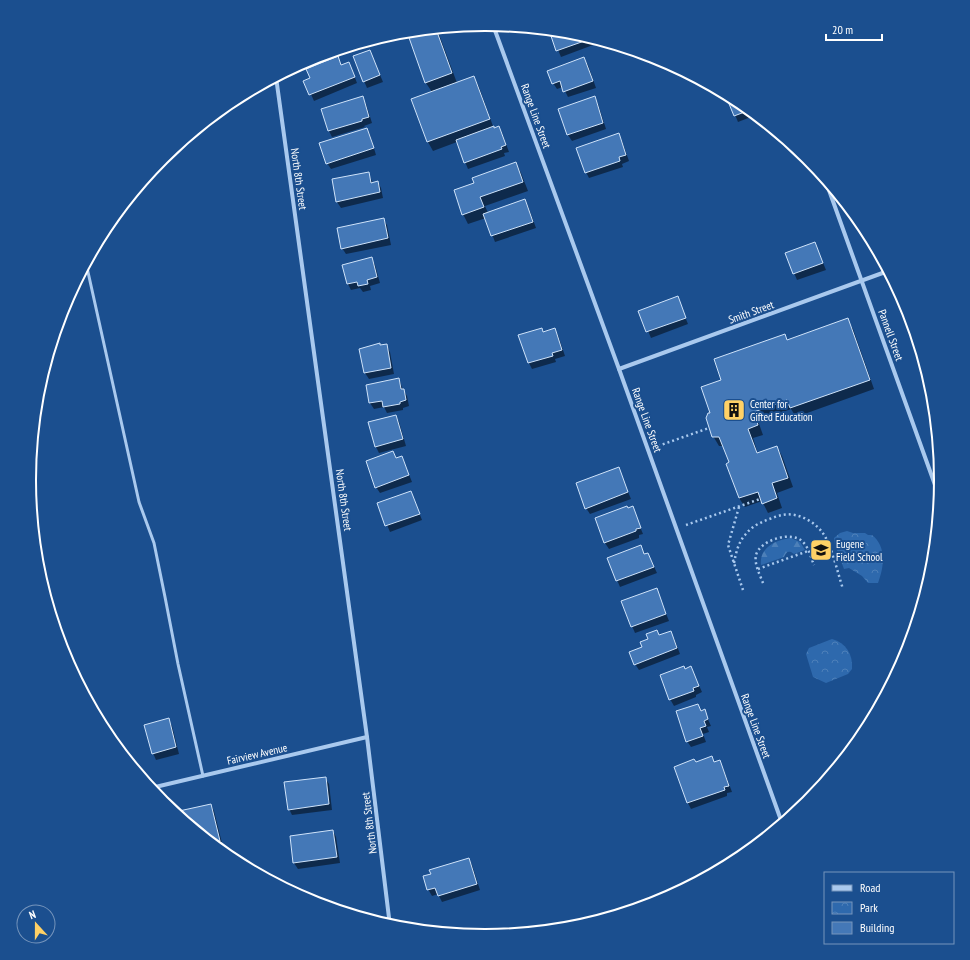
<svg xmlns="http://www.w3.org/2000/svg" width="970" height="960" font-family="'PT Sans Narrow',sans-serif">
<defs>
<pattern id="forest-firs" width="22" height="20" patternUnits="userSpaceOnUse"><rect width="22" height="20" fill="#2e69ad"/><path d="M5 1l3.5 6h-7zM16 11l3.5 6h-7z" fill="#4d80b9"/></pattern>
<pattern id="park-crowns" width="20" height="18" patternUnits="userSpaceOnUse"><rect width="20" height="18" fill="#2e69ad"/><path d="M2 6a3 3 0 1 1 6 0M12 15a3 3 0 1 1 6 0" fill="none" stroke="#4d80b9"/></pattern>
</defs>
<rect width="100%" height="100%" fill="#1b4f8f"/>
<!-- forest -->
<path fill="url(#forest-firs)" d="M791,538L800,542L805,550L794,554L791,552C787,551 786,553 784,557L761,565C759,547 776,540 791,538Z"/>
<!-- park -->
<g fill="url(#park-crowns)">
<path d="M847,531L853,533H865L868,535H872C887,547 884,567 878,583H868L862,576L849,568L844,569L835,545L834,538L840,533Z"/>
<path d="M832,639C846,643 853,654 852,669L848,674L826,683L813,677L806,654L809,648Z"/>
</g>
<!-- shadow -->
<g fill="#0007">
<polygon points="437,29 457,83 474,77 479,87 494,129 499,127 502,133 509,152 504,153 505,156 468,169 457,142 433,151 428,142 432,92 426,83 408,32"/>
<polygon points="550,30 574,33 590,38 593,45 561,57"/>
<polygon points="370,51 383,82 367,88 354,57"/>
<polygon points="337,57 342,66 352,70 357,83 314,101 305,81 311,79"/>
<polygon points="584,59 588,65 596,88 568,97 563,87 557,89 553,83"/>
<polygon points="727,95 739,101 756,115 738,122"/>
<polygon points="362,98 366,104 372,123 364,126 365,127 332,137 329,131"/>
<polygon points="594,98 598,104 606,129 572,141 568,135 560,110"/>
<polygon points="367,129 370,135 376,155 331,169 327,163"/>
<polygon points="619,135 622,141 629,161 622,164 623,167 589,178 586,172"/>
<polygon points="516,163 521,173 528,191 485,206 488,213 525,200 528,206 536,228 495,242 486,218 468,224 463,214 475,183"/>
<polygon points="368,173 373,183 378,182 381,188 383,198 341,208 337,202 333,180"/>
<polygon points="383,219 387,225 391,245 346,254 342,248"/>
<polygon points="815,243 826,270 797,280 786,253"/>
<polygon points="372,259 375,265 380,283 370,286 371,290 363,292 360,288 351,290 348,284"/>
<polygon points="677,297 688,324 651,338 640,311"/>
<polygon points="847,320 853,329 874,389 796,417 791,409 758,421 763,435 753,438 758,454 777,447 782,456 793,487 777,493 782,508 768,513 762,501 745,507 739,498 727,465 730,462 724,446 719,446 713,436 711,413 722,380 787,341"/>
<polygon points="554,329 558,335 565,356 555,359 556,362 532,369 529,363 520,335 544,333"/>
<polygon points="386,345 390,352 394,374 369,379 365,373 381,346"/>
<polygon points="399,379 403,390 407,396 409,406 403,408 403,410 387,413 384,407 374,409 370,403 367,385"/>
<polygon points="396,416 399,422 406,446 379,453 376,447 369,423"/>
<polygon points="393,453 397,459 402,457 412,482 380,493 376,487"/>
<polygon points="618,468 631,499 590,514 586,508"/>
<polygon points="411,492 422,520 390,532 378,503"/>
<polygon points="632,507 643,534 639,535 639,538 609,549 605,543 597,518"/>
<polygon points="32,512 39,530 34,532"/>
<polygon points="640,546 645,555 648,554 657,573 620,587 608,558"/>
<polygon points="656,589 669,621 635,633 622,602"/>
<polygon points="660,636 674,638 680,654 639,670 635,664 643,647"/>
<polygon points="684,667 685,670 691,668 702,692 696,695 696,697 674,706 670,699"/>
<polygon points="698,705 701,711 704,711 711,726 707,727 709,732 703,734 706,742 691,747 687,741"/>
<polygon points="168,720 172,726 179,754 156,760 153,753"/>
<polygon points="720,761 723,768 732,792 727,793 727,796 691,809 688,803 696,763 714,763"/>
<polygon points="325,778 329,784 332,810 292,815 289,809"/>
<polygon points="211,805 214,811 223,847 218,848 181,818"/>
<polygon points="333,831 336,837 340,863 298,869 294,863 291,837"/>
<polygon points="469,859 472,865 480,890 442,902 438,894 432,896 428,889"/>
</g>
<!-- building -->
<g fill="#4478b7" stroke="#cfe3fa">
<polygon points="436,29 452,73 425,83 407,32"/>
<polygon points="549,30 574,33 590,38 590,39 556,51"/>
<polygon points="370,50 380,75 363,82 353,56"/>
<polygon points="338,56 341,65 349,62 355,77 309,95 303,81 310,78 306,69"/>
<polygon points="584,57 593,81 563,92 560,81 552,84 547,71"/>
<polygon points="474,76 490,119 427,142 411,99"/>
<polygon points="725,94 739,101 750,110 734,116"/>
<polygon points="363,96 369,117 362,119 362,121 328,131 321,109"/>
<polygon points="595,96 603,123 567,135 558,109"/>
<polygon points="494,126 494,128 499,126 506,145 501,147 502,149 464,163 456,140"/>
<polygon points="367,128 374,148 326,164 319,143"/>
<polygon points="619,133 626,155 619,157 620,161 585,173 576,148"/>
<polygon points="516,162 523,182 480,197 484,207 462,215 454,190 474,183 472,178"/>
<polygon points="369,172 371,183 378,181 380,192 336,202 332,179"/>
<polygon points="525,199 533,222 491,236 483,214"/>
<polygon points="384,218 388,238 341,249 337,228"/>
<polygon points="815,242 823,263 793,274 785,253"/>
<polygon points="372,257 377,277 367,280 368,284 358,286 357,282 347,284 342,265"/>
<polygon points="678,296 686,318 646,332 638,311"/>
<polygon points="848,318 870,380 790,408 787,400 754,412 758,425 748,429 757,453 777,446 788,478 772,483 777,498 762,504 758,492 739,498 726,464 729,462 719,437 712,437 706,418 708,413 710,413 701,387 721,380 714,359 785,334 787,340"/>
<polygon points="542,328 543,332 555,328 562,350 552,353 553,356 528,363 518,335"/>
<polygon points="380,343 380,345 387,344 391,368 364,373 359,349"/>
<polygon points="399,378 401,389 404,389 406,400 400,402 400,404 383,407 382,401 369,403 366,385"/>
<polygon points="396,415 403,439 375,447 368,422"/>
<polygon points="393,451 396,458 402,456 409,475 375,488 366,461"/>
<polygon points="619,467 628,492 585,509 576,483"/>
<polygon points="411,491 420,514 385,526 377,503"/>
<polygon points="627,506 628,508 633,506 641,528 636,529 636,531 604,543 595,518"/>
<polygon points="32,514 36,524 33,525"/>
<polygon points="641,545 644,554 648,553 654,567 616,581 607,558"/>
<polygon points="657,588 666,614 631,627 621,601"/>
<polygon points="657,630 659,635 671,631 677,648 634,665 629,652 642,647 640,642 648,639 646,634"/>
<polygon points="684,666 685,669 691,666 699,686 693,688 694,691 669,700 660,675"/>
<polygon points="698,704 701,711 705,709 708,719 704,721 706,726 700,728 703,736 686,742 676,711"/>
<polygon points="169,718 176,747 152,754 144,725"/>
<polygon points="712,756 714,762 720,760 729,786 724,787 725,790 687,803 674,767 694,759 696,762"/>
<polygon points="326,777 329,804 288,810 284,782"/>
<polygon points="211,804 220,841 212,843 180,817 179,811"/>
<polygon points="333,830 337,857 293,863 290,836"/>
<polygon points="469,858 477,884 438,896 435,888 427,890 423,876 431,874 429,870"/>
</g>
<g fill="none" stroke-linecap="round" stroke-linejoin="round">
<!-- path -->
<g stroke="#a9c9ee" stroke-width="2.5" stroke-dasharray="2 3" stroke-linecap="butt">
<polyline points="658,446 709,428"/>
<polyline points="739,507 728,545 743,590"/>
<polyline points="686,525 760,499"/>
<path d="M734,563C736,553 738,543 745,535C751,527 759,523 767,520C772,518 777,516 782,515C796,512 813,520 822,532C831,543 838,574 843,589"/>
<polyline points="758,569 808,551"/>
<path d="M763,583C760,575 754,564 756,555C760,540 792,530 803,542C809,548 811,558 814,565"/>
</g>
<!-- lane -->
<polyline stroke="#a9c9ee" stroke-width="3" points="86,263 139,502 154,543 165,597 178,664 203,776"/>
<!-- street -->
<g stroke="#a9c9ee" stroke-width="4">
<polyline points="493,25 619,369 782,823"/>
<polyline points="276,77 367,737 390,926"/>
<polyline points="825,179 939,496"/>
<polyline points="619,369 888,271"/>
<polyline points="151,788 367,737"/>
</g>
</g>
<!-- icons -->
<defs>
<g id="building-square" transform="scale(1.15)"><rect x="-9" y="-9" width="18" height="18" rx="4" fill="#ffd166" stroke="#1b4f8f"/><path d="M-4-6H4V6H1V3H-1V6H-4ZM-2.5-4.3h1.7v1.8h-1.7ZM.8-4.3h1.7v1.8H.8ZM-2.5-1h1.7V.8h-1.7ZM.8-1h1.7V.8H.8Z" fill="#111"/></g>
<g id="school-square" transform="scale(1.15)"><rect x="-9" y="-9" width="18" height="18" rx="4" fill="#ffd166" stroke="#1b4f8f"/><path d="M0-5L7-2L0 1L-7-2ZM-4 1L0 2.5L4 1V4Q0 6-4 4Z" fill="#111"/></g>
</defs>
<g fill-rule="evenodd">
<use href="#building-square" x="734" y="410"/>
<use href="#school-square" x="821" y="550"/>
</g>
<g text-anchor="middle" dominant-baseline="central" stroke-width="4" stroke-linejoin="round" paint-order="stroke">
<!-- street labels -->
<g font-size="11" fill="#fff" stroke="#1b4f8f">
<text transform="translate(536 116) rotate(70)">Range Line Street</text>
<text transform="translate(299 179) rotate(82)">North 8th Street</text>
<text transform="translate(751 312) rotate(-20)">Smith Street</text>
<text transform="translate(891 335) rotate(70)">Pannell Street</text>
<text transform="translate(647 420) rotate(70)">Range Line Street</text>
<text transform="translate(344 500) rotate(82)">North 8th Street</text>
<text transform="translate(756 726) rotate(70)">Range Line Street</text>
<text transform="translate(257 754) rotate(-13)">Fairview Avenue</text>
<text transform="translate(369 823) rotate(-97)">North 8th Street</text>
</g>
<!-- poi labels -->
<g font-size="11" fill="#fff" stroke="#1b4f8f" text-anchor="start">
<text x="750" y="404">Center for<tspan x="750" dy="13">Gifted Education</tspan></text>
<text x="836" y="544">Eugene<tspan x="836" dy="13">Field School</tspan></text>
</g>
</g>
<!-- crop -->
<path d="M0 0H970V960H0ZM36 480a449 449 0 1 1 898 0a449 449 0 1 1-898 0Z" fill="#1b4f8f" fill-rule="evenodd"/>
<path fill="none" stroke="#fff" stroke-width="2" d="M36 480a449 449 0 1 1 898 0a449 449 0 1 1-898 0Z"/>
<!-- legend -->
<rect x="824" y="872" width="130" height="72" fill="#1b4f8f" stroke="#7695bc"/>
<rect x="832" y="885" width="20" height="6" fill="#a9c9ee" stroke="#7695bc"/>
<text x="860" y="892" font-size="12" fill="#ffffff">Road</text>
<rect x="832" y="902" width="20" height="12" fill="url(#park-crowns)" stroke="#7695bc"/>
<text x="860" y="912" font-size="12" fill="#ffffff">Park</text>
<rect x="832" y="922" width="20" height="12" fill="#4478b7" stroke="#7695bc"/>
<text x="860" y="932" font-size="12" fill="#ffffff">Building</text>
<!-- north arrow -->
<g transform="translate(36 924) rotate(339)"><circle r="19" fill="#1b4f8f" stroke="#7695bc"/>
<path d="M0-3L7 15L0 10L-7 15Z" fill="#ffd166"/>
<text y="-6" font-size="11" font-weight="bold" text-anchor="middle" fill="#ffffff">N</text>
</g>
<!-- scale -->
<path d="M826 34v6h56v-6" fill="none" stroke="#ffffff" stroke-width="2"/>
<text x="832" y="34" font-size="12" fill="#ffffff" stroke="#1b4f8f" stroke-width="3" paint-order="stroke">20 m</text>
</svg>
